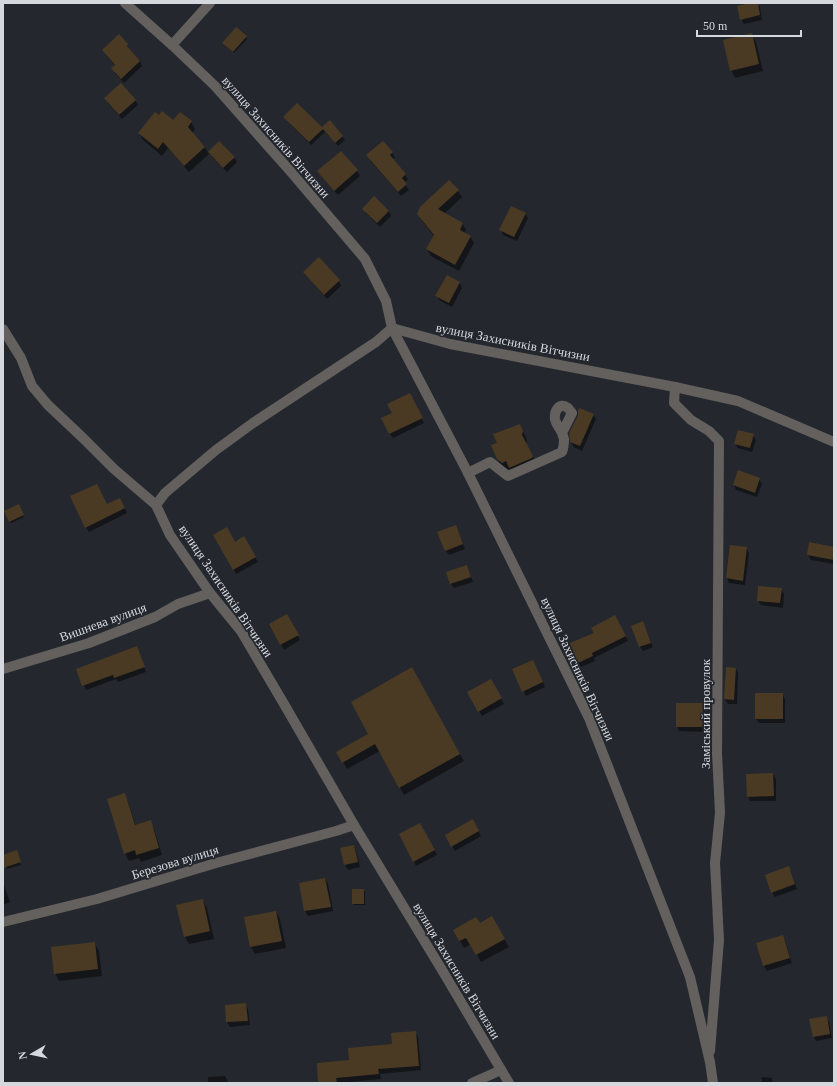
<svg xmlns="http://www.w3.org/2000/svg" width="837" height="1086" font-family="'Times New Roman',serif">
<rect width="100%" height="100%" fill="#24282e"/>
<!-- shadow -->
<g fill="#0007">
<polygon points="754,3 757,3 760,7 762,20 744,24 741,19"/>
<polygon points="751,34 756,42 763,71 735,78 731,70"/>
<polygon points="246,37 247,39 234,53 225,45"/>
<polygon points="127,45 130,50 140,61 142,66 124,83 115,73 113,68 115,66 106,55 103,50"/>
<polygon points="105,98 135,100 138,105 122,119 108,103"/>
<polygon points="159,117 173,121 191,122 195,129 192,133 205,147 208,153 219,142 234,157 237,162 227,172 212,157 210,153 189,172 168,148 162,156 143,140 139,133"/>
<polygon points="285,117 322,129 330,121 345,140 338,146 325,132 311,145 287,121"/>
<polygon points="392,153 395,157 393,159 408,179 404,183 409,190 401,196 370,160 368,156"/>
<polygon points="357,171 360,176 338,195 321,176"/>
<polygon points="458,191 462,197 444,214 462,223 466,230 464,233 470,236 474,243 459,271 431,256 427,249 434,236 422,221 418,214"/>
<polygon points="364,209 389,211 391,216 380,227 366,213"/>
<polygon points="525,214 528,218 517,241 503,235 501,230"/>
<polygon points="304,272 339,281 341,286 327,299 307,276"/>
<polygon points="447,276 460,283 462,288 452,307 439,300 437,296"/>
<polygon points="413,399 424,423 393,438 390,434 393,414"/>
<polygon points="593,415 596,419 582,451 574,447 571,442"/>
<polygon points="520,425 527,440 526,444 537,464 514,475 510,469 507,470 502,467 498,459 498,443"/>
<polygon points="753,435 756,440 752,452 738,448 735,444"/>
<polygon points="759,479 762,484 757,497 736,490 734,485"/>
<polygon points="123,504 127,513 89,532 86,527 107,506"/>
<polygon points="18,506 24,517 11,523 6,512"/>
<polygon points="456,526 465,549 449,555 446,551"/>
<polygon points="214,535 235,543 244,538 258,562 236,574"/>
<polygon points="731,546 746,548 749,553 745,585 729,583 727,578"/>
<polygon points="834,548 834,564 811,560 808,555"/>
<polygon points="467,566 473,582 454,588 451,584"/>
<polygon points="781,589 784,594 783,608 761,605 758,601"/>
<polygon points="286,615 300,640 284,650 270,625"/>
<polygon points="618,621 628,641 594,658 595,661 581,667 578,662 596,634"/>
<polygon points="643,623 653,647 643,651 640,647"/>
<polygon points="139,652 146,672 118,682 116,679 86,690 77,669"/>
<polygon points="535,666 545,687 526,696 513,670"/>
<polygon points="727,668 736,669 738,673 737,704 728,704 725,699"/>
<polygon points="411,669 464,761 404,795 380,751 347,769 337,752 370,734"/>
<polygon points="491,680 504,704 482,716 469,693"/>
<polygon points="782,694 785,699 785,723 759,723 756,719"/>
<polygon points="702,704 705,709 705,732 679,731 677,727"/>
<polygon points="773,774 776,779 776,801 750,801 748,796"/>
<polygon points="124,794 128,802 136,826 150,822 154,829 162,855 141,862 139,858 129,861 125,853"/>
<polygon points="473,821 481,836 455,851 446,836"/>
<polygon points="420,824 437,855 416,866 414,861"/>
<polygon points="354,846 356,851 360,867 348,870 345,865 342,849"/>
<polygon points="17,853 21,865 7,869 3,856"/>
<polygon points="788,867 791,872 797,889 775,897 772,892"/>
<polygon points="325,879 328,884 333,911 308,916 305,911 300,884"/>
<polygon points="3,882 10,902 3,905"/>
<polygon points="364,890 365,892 365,905 354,905 353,903"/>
<polygon points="203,900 207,908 214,939 189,944 185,937"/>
<polygon points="276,912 280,919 286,948 255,954 251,947"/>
<polygon points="492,918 509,947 481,962 471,944 464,948 454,930 479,925"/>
<polygon points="782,936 785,941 792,963 767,971 764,966 757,944"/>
<polygon points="95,944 99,951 102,976 59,981 55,973"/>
<polygon points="245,1004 248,1009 250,1025 230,1027 227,1022 226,1006"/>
<polygon points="826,1017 829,1022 832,1038 816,1041 814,1037"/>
<polygon points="415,1032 418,1037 421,1070 380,1074 381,1079 339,1083 319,1083 350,1061 393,1045"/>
<polygon points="225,1076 227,1080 228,1083 199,1083 208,1082 208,1077"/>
<polygon points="762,1077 772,1078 773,1083 762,1083"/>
</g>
<!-- building -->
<g fill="#4b3a23">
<polygon points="750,3 758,3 760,15 740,20 737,6"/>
<polygon points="236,27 247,36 233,52 222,43"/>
<polygon points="752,33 759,64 730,71 723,40"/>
<polygon points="119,34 128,44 127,46 140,61 121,79 111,68 115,65 102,50"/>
<polygon points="121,83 136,100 119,115 104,98"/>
<polygon points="297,103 322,127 330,120 343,136 335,143 323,129 309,142 283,117"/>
<polygon points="162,111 173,120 180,112 192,121 188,127 205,147 184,166 163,142 158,149 138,133 155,112 159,115"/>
<polygon points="219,141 235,157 223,168 208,152"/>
<polygon points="383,141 393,152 390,155 406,174 402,178 407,184 398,192 366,155"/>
<polygon points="341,151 358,170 334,191 317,171"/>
<polygon points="449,180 459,190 438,209 463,223 460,230 471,236 455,265 426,249 434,235 417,214 420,207"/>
<polygon points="374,196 389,211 377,223 362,209"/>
<polygon points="511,206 526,213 514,237 499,230"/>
<polygon points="319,257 340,280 324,295 303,272"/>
<polygon points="447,275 460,282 449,303 435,296"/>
<polygon points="410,393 423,418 389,434 381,418 392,413 387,404"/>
<polygon points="579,408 594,414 580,446 570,442 569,433 578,416 578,411"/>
<polygon points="520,424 523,431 522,435 533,456 532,458 509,468 506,461 502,463 497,459 491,445 497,443 493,434"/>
<polygon points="738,430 754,434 750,448 734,444"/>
<polygon points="738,470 760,478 755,493 733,485"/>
<polygon points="97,484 107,504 120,498 125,508 85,528 70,496"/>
<polygon points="19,504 24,515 9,522 4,511"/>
<polygon points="456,525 463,544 445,551 437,532"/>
<polygon points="227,527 235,542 244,536 256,557 233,570 213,535"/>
<polygon points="809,542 834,547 834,560 807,555"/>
<polygon points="730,545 747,547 743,581 726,578"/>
<polygon points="467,565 471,577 450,584 446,572"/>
<polygon points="758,586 782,588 780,603 757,601"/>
<polygon points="287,614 299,635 280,645 269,624"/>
<polygon points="615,615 626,636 592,653 593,656 578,663 570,643 594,633 591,628"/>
<polygon points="643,621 651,643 639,647 631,626"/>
<polygon points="137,646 145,667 114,678 113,675 82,686 76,669"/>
<polygon points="533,660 543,682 522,692 512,669"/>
<polygon points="412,667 460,754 399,788 375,744 342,763 336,752 368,734 351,702"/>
<polygon points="726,667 736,668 734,700 724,699"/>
<polygon points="491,679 502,698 478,712 467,692"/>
<rect x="755" y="693" width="28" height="26"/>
<rect x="676" y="703" width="27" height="24"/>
<polygon points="773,773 774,796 747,797 746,774"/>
<polygon points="125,793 135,825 151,820 159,848 136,855 135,850 124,854 107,799"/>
<polygon points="473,819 479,831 451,847 445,835"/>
<polygon points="420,823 435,850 413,862 399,834"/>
<polygon points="354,845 358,862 344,865 340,848"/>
<polygon points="17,850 21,862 3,868 3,855"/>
<polygon points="789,866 795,884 771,893 765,875"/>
<polygon points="325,878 331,907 304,911 299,883"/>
<rect x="352" y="889" width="12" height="15"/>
<polygon points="203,899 210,931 184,937 176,905"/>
<polygon points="276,911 282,941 250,947 244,917"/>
<polygon points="492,916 505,939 476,955 466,938 459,941 453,930 476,917 480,923"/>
<polygon points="783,935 790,958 763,966 756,943"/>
<polygon points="95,942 98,969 54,974 51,947"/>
<polygon points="246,1003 248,1021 226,1022 225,1005"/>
<polygon points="827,1016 830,1034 813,1037 809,1019"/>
<polygon points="416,1031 419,1066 378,1069 379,1074 336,1078 337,1083 318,1083 317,1063 349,1060 348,1048 392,1044 391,1033"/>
</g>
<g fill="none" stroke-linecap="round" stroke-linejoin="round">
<!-- minor -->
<g stroke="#63605d" stroke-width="10">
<polyline points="125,3 172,45 215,86 291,172 365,259 386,301 392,328 468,473 589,718 690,977 710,1062 713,1083"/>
<polyline points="172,45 210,3"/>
<polyline points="3,329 21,358 32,386 48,405 83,438 114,469 156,505"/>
<polyline points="675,387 674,403 691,420 709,431 719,441 717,753 720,813 715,863 719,940 710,1051"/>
<path d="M468,473L490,462L508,476L562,452C564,447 564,444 564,439C563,437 563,435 562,433C560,428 556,425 555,419C554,412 559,401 568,408C569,409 570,411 572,413L562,433"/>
<polyline points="3,669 89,643 155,617 178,604 210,593"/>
<polyline points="3,922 97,899 216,863 336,831 354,825"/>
<polyline points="472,1083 501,1070"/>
<polyline points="509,1083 442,970 354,825 284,704 241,631 210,593 170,535 156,505 165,493 216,450 253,423 376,342 392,328 450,344 675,387 738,401 834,442"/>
</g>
</g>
<g text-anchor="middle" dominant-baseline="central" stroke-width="3.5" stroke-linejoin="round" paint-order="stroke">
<!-- street labels -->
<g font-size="13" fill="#d5d8dc" stroke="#24282e">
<text transform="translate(276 137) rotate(49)">вулиця Захисників Вітчизни</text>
<text transform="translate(513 342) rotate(11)">вулиця Захисників Вітчизни</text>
<text transform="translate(226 591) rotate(56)">вулиця Захисників Вітчизни</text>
<text transform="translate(103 622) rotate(-20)">Вишнева вулиця</text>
<text transform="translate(578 669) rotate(65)">вулиця Захисників Вітчизни</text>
<text transform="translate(705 714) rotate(-90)">Заміський провулок</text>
<text transform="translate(175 862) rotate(-17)">Березова вулиця</text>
<text transform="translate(457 971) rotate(59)">вулиця Захисників Вітчизни</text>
</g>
</g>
<!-- border -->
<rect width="837" height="1086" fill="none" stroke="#d5d8dc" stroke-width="8"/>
<!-- north arrow -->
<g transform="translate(32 1054) rotate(261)" stroke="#24282e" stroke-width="3" paint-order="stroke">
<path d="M0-3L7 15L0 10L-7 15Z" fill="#d5d8dc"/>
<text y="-6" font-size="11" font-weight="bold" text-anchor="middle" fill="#d5d8dc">N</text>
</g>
<!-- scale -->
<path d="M697 30v6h104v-6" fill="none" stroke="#d5d8dc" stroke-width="2"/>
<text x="703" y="30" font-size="12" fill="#d5d8dc" stroke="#24282e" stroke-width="3" paint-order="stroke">50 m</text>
</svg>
